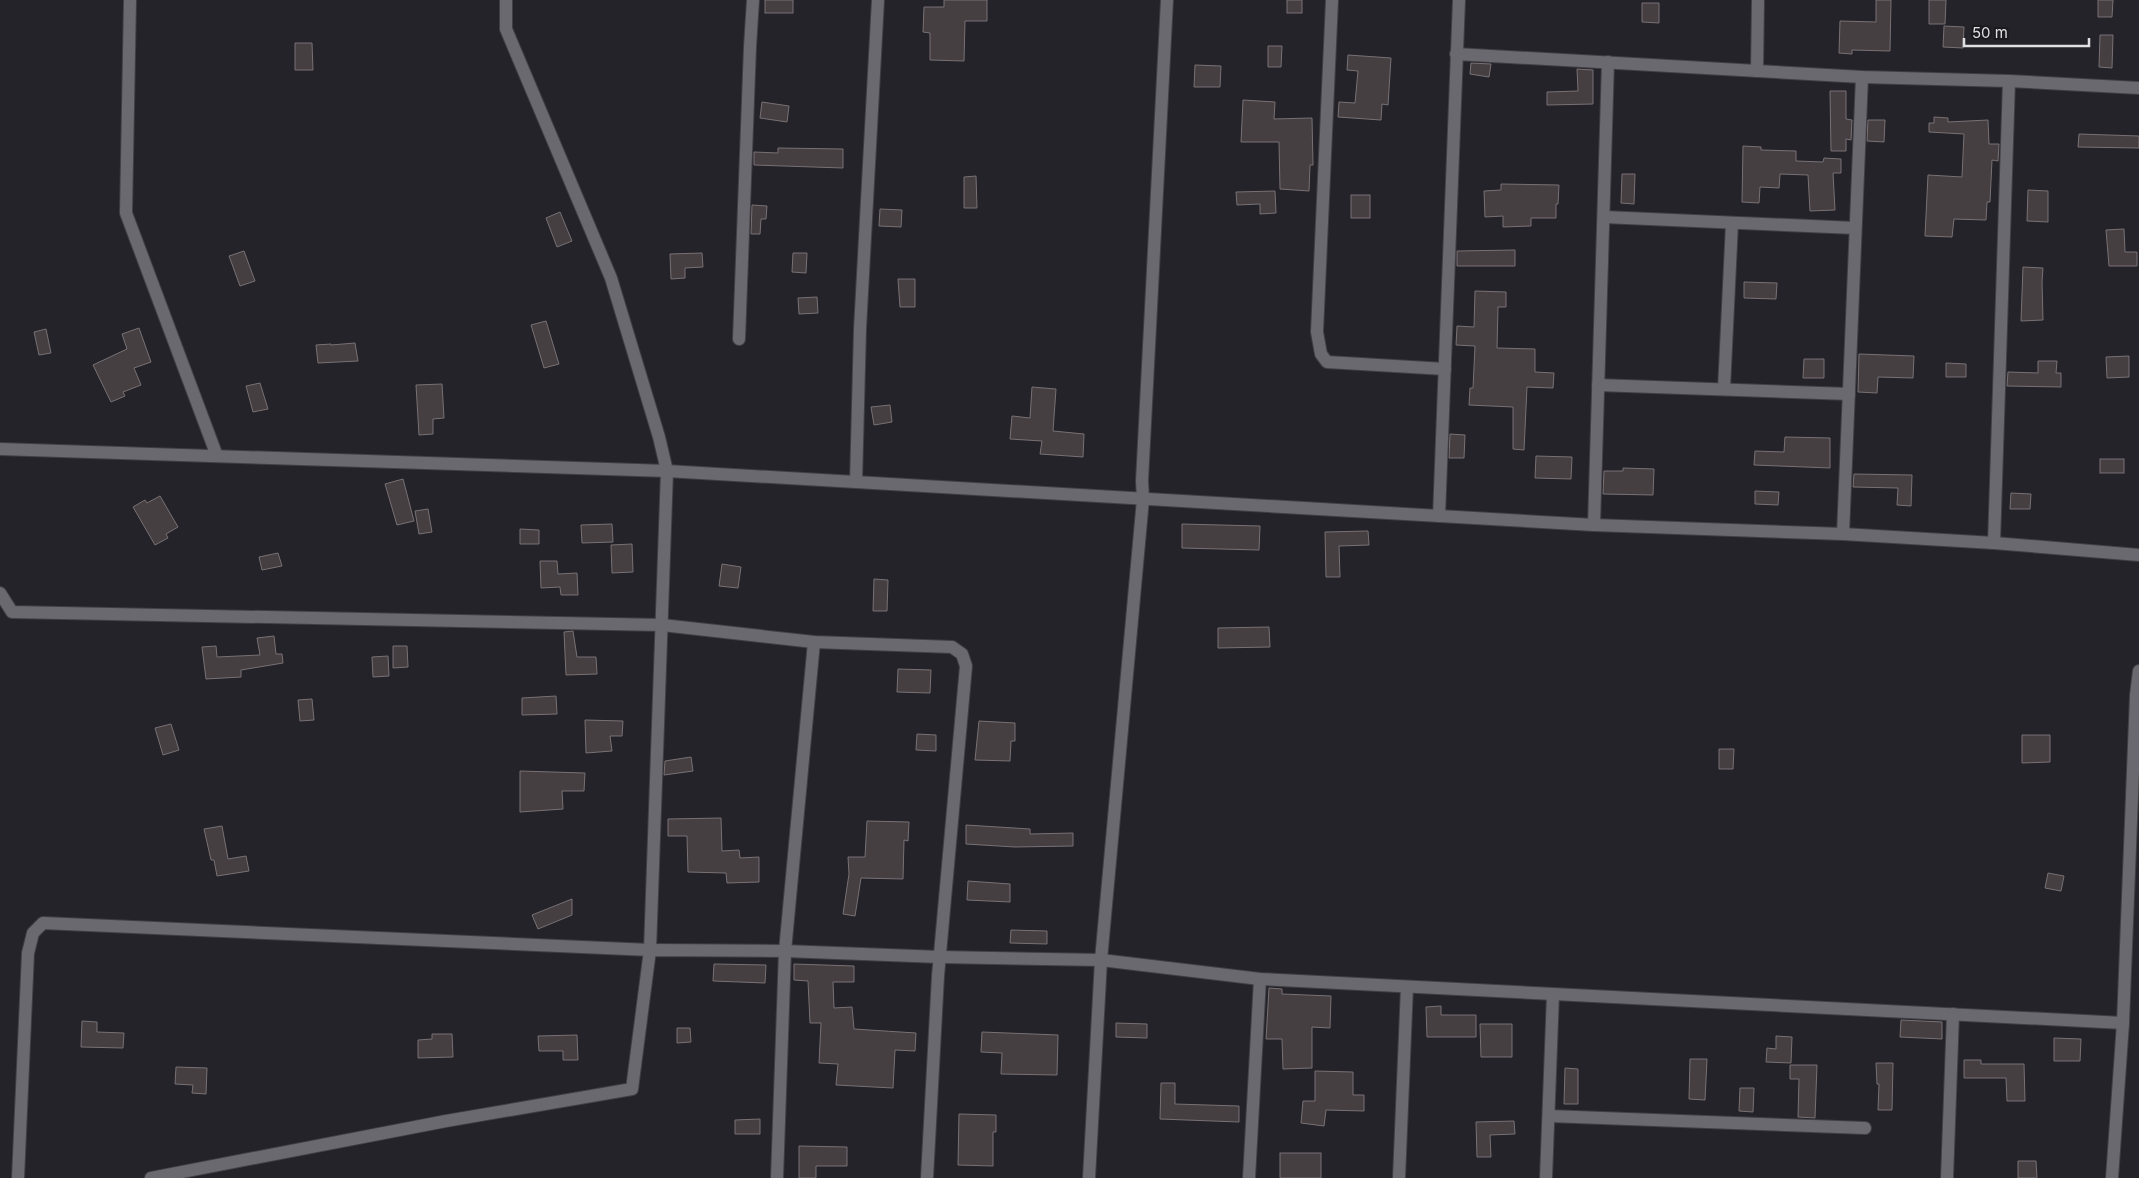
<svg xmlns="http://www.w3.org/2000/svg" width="2139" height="1178" font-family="Inter,sans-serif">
<rect width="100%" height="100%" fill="#242329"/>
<!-- building -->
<g fill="#463f42" stroke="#787174">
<rect x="765" y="0" width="28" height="13"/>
<polygon points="944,0 987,0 987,21 965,21 964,61 930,60 930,33 923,32 924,7 944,7"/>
<rect x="1287" y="0" width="15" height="13"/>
<polygon points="1876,0 1891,0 1890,51 1852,50 1852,54 1839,53 1840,21 1876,22"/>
<polygon points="1929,0 1946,0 1945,24 1929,24"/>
<polygon points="2098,0 2113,0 2112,17 2098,17"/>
<polygon points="1642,3 1659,3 1659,23 1642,22"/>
<polygon points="1944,26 1964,27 1963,48 1943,47"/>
<polygon points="2100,35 2113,35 2112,68 2099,67"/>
<polygon points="295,43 312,43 313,70 295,70"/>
<polygon points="1268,46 1282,46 1281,67 1268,67"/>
<polygon points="1348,55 1391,58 1388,105 1382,104 1381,120 1338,117 1339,102 1355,103 1358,71 1347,70"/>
<polygon points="1471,63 1491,64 1489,77 1470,74"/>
<polygon points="1195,65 1221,66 1220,87 1194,87"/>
<polygon points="1577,69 1593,70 1593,104 1547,105 1547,92 1578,91"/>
<polygon points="1830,91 1846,91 1846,119 1852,120 1851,140 1846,139 1846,151 1831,151"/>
<polygon points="1243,100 1275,102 1274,119 1312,118 1313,165 1310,165 1309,191 1280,189 1279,142 1241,142"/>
<polygon points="762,102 789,106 787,122 760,118"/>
<polygon points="1934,117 1948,118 1948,122 1988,120 1989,144 1999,144 1998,161 1992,160 1990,202 1987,202 1986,220 1954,219 1952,237 1925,236 1928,175 1962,177 1964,134 1929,132 1929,123 1934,123"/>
<polygon points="1868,120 1885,120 1884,142 1867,141"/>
<polygon points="2079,134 2139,136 2139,148 2078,147"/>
<polygon points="1743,146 1761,147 1761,150 1796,151 1796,161 1823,162 1824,158 1841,159 1841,173 1833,173 1835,210 1810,211 1808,175 1780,174 1779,188 1760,187 1759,203 1742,202"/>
<polygon points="778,148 843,149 843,168 754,165 754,152 778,153"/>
<polygon points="1622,174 1635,174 1634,204 1621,203"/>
<polygon points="976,176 977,208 964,208 964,177"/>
<polygon points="1501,184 1559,185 1558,204 1556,204 1556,218 1531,218 1531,226 1503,227 1503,216 1485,217 1484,191 1501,190"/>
<polygon points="2028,190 2048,191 2048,222 2027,221"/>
<polygon points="1275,191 1276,213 1260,214 1260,204 1237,205 1236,192"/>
<rect x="1351" y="195" width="19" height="23"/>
<polygon points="752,205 767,206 766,219 761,219 760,234 751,234"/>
<polygon points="880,209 902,210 901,227 879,226"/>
<polygon points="560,212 572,241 557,247 546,218"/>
<polygon points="2124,229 2125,252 2137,252 2137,266 2109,266 2106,230"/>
<polygon points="1515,250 1515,266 1457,266 1457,251"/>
<polygon points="244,251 255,281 240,286 229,256"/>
<polygon points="702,253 703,267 685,268 685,278 671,279 670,254"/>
<polygon points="793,253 807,253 806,273 792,272"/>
<polygon points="2023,267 2043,268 2042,282 2043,320 2021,321"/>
<polygon points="898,279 915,279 915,307 900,307"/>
<polygon points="1744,282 1777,283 1776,299 1744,298"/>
<polygon points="1475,291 1506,292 1506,307 1498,307 1497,348 1535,349 1535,372 1554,373 1553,388 1527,387 1524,450 1513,449 1513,407 1469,405 1470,388 1473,388 1475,346 1456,345 1457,326 1474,327"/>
<polygon points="817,297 818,313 799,314 798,298"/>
<polygon points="546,321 559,364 544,368 531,325"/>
<polygon points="139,328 151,362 134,368 141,385 123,392 125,396 111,402 93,365 127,349 122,334"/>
<polygon points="46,329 51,353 39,355 34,332"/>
<polygon points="355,343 358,361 318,363 316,345 331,344 331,345"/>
<polygon points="1859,354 1914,356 1913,378 1878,377 1877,393 1858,392"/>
<polygon points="2129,356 2129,377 2107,378 2106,357"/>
<polygon points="1804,359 1824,359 1824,378 1803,378"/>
<polygon points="2038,361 2057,361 2056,373 2061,373 2061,387 2007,386 2008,372 2038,373"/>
<polygon points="1946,363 1966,364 1966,377 1946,377"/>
<polygon points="260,383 268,409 253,412 246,386"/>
<polygon points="442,384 444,418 433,419 433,434 419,435 416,385"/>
<polygon points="1032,387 1056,389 1053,431 1084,434 1083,457 1040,454 1042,441 1010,439 1012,416 1030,418"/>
<polygon points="890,405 892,422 874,425 871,407"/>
<polygon points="1450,434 1465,435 1464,458 1449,458"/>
<polygon points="1785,437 1830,438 1830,468 1754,465 1755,451 1784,452"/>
<polygon points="1536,456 1572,457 1571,479 1535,478"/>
<rect x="2100" y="459" width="24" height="14"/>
<polygon points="1623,468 1654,469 1653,495 1603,494 1604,471 1623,471"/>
<polygon points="1854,474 1912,475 1911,506 1897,505 1898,488 1853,487"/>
<polygon points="403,479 414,521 397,525 385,484"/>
<polygon points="1755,491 1779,492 1778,505 1755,504"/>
<polygon points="2011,493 2031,494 2030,509 2010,509"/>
<polygon points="160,496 178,527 166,534 168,538 155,545 133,507 145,500 147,503"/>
<polygon points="428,509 432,532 419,534 415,511"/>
<polygon points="612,524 613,542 582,543 581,525"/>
<polygon points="1182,524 1260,526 1259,550 1182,548"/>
<polygon points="520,529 539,530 539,544 520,544"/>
<polygon points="1368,531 1369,545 1339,546 1340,577 1326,577 1325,532"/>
<polygon points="632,544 633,572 612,573 611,545"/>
<polygon points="278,553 282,566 262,570 259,557"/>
<polygon points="540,561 557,561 558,574 577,573 578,595 561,595 560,587 541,588"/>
<polygon points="722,564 741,567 738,588 719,586"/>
<polygon points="874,579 888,580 887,611 873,611"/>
<polygon points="1269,627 1270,647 1218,648 1218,628"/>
<polygon points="573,631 577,657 596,657 597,674 566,675 564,632"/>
<polygon points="274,636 276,654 282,654 283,663 241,670 241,677 206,679 202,647 216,646 217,657 260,655 257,638"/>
<polygon points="393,646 407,646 408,667 393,668"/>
<polygon points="388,656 389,676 373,677 372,657"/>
<polygon points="898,669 931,670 930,693 897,692"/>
<polygon points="556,696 557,714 522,715 522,698"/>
<polygon points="312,699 314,720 300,721 298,700"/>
<polygon points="585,720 623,721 622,736 610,736 612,751 586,753"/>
<polygon points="979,721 1015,723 1015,741 1011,741 1010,761 975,760"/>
<polygon points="171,724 179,750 163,755 155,728"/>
<polygon points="917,734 936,735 936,751 916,750"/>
<polygon points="2022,735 2050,735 2050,762 2022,763"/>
<polygon points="1719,749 1734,749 1733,769 1719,769"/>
<polygon points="691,757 693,771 664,775 665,761"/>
<polygon points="520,771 585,773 584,791 562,791 563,809 520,812"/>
<polygon points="721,818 722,851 739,850 740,858 759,857 759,882 727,883 726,873 688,872 687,836 668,836 668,819"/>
<polygon points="867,821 909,822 908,841 904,840 903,879 861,878 855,916 843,914 849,874 848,857 865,857"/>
<polygon points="966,825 1030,829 1030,834 1073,833 1073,846 1015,847 966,844"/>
<polygon points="222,826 228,859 246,856 249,871 217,876 214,860 211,860 204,829"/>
<polygon points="2048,873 2064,876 2061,891 2045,888"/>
<polygon points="968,881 1010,884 1010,902 967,900"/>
<polygon points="572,899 572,915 538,929 532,915"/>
<polygon points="1011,930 1047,931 1047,944 1010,943"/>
<polygon points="714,964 766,965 765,983 713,981"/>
<polygon points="794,964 854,966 854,982 833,982 834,1008 852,1007 854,1029 916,1033 915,1051 895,1050 893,1088 836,1085 838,1064 819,1063 821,1023 810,1023 808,981 794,980"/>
<polygon points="1269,988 1282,989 1282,994 1331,996 1330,1028 1312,1027 1312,1068 1283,1069 1282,1039 1266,1039"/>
<polygon points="1441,1006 1441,1015 1476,1015 1476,1037 1427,1037 1426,1007"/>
<polygon points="1901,1020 1942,1022 1942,1039 1900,1037"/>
<polygon points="82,1021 97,1022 97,1032 124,1033 123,1048 81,1047"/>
<polygon points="1116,1023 1147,1024 1147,1038 1116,1037"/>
<polygon points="1480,1024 1512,1024 1512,1057 1481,1057"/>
<polygon points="677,1028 690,1028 691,1042 677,1043"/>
<polygon points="982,1032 1058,1035 1057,1075 1001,1074 1002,1053 981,1052"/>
<polygon points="432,1034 452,1034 453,1057 418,1058 418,1040 432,1039"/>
<polygon points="577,1035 578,1060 563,1060 563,1051 539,1051 538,1036"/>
<polygon points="1776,1036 1792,1037 1791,1063 1766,1062 1767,1048 1776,1049"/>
<polygon points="2054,1038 2081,1039 2080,1061 2054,1061"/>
<polygon points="1690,1059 1707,1059 1705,1100 1689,1099"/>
<polygon points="1964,1060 1981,1060 1981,1064 2024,1064 2025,1101 2007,1101 2006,1078 1964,1078"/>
<polygon points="1876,1063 1893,1063 1892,1110 1878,1110 1879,1084 1877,1084"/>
<polygon points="1790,1065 1817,1065 1815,1118 1798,1117 1799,1079 1790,1079"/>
<polygon points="176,1067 207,1068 206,1094 192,1093 193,1085 175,1084"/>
<polygon points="1565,1068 1578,1069 1578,1104 1564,1104"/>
<polygon points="1315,1071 1353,1072 1353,1095 1364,1095 1364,1111 1326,1110 1324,1126 1301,1123 1303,1101 1315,1101"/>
<polygon points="1161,1083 1175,1083 1175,1104 1239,1106 1239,1122 1160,1119"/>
<polygon points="1740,1088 1754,1088 1753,1112 1739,1111"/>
<polygon points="959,1114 996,1115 996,1132 993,1132 993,1166 958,1165"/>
<polygon points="760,1119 760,1134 735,1134 735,1120"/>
<polygon points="1514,1121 1515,1134 1490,1135 1491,1157 1477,1157 1476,1122"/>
<polygon points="799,1146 847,1147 847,1166 816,1166 816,1178 799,1178"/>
<rect x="1280" y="1153" width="41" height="25"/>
<polygon points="2018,1161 2036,1161 2037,1178 2018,1178"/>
</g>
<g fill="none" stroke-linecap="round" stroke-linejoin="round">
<!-- street casing -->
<g stroke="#403f44" stroke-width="14">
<g id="street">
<polyline points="130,0 126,213 217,456"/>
<polyline points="1332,0 1317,332 1321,354 1327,362 1445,369"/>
<polyline points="1456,54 1862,77 2009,81 2139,88"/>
<polyline points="1757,71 1758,0"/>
<polyline points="1604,217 1855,228"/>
<polyline points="739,339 750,47 753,0"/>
<polyline points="1598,385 1849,394"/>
<polyline points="1724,389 1732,223"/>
<polyline points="0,449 667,471 1594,525 1843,534 1994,543 2139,555"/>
<polyline points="856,482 860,329 878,0"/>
<polyline points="1439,516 1459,0"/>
<polyline points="1594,525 1608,62"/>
<polyline points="1843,534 1862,77"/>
<polyline points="1994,543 2009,81"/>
<polyline points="0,593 12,612 662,625 814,642 952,647 962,654 966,666 938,976 927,1178"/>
<polyline points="1549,1116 1865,1128"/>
<polyline points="18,1178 28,953 33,933 43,923 650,950 667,471 659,437 611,278 506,29 506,0"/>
<polyline points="151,1178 446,1121 632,1089 650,950 785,951 940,957 1101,960 1260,979 2123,1023"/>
<polyline points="777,1178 785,951 814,642"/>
<polyline points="1089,1178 1101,960 1143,499 1142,481 1167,0"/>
<polyline points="1249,1178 1260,979"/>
<polyline points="1399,1178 1407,987"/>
<polyline points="1546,1178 1553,994"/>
<polyline points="1947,1178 1953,1014"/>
<polyline points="2112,1178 2123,1023 2136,695 2139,671"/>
</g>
</g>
<!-- street -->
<use href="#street" stroke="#6b6970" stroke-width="12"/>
</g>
<!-- scale -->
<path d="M1964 38v8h125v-8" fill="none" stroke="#e0dfe3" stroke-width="2.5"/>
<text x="1972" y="38" font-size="15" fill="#e0dfe3" stroke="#1b1a1f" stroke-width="4" paint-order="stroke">50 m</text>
</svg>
